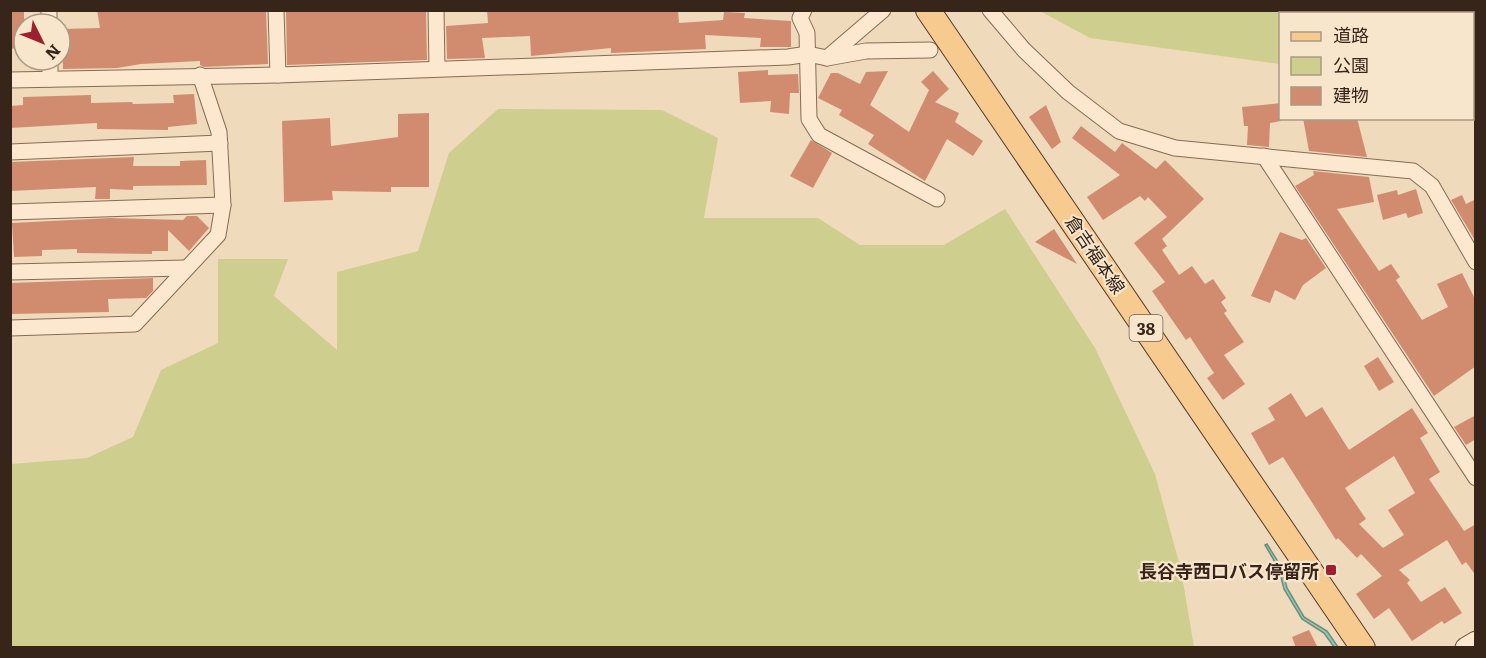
<svg xmlns="http://www.w3.org/2000/svg" width="1486" height="658" font-family="Literata,'Noto Sans JP',serif">
<rect width="100%" height="100%" fill="#f0dabc"/>
<!-- green -->
<g fill="#cece8f">
<polygon points="1040,11 1475,11 1475,57 1473,57 1472,14 1280,14 1280,64 1090,38"/>
<polygon points="498,109 662,110 718,138 704,218 818,218 860,245 944,245 1005,209 1095,348 1155,474 1181,570 1194,647 11,647 11,464 87,458 133,437 161,370 218,343 218,259 288,259 274,296 337,350 337,272 418,251 449,153"/>
</g>
<!-- water -->
<polygon fill="#a0c1b3" stroke="#678f80" stroke-width="1.5" points="1267,544 1282,568 1287,588 1304,617 1327,631 1338,647 1334,647 1324,633 1302,619 1284,589 1279,569 1265,545"/>
<!-- building -->
<g fill="#d18c6f" fill-rule="evenodd">
<polygon points="10,10 24,10 24,47 10,49"/>
<polygon points="97,10 266,10 268,64 204,67 200,65 200,61 141,64 117,68 63,69 62,29 100,28"/>
<polygon points="286,10 426,10 427,60 287,65"/>
<polygon points="487,10 678,10 679,23 723,20 724,12 745,13 744,18 791,21 791,47 760,47 761,38 705,35 706,49 611,53 611,48 531,56 530,36 482,38 485,58 447,59 446,26 488,23"/>
<polygon points="768,70 768,75 798,74 799,93 790,93 789,114 770,112 771,101 740,103 738,72"/>
<polygon points="888,71 870,105 909,132 929,90 921,82 933,71 949,89 935,102 959,113 955,122 983,141 973,156 947,139 925,181 868,144 874,135 839,115 842,110 818,98 831,73 838,73 860,84 866,72"/>
<polygon points="194,94 197,124 168,127 168,130 97,129 97,123 10,128 10,106 23,105 23,97 91,95 91,103 132,102 133,104 174,103 173,95"/>
<polygon points="1281,103 1281,121 1270,123 1269,147 1247,145 1248,126 1244,126 1242,107"/>
<polygon points="1046,105 1061,142 1052,149 1029,117"/>
<polygon points="429,113 429,187 391,187 391,192 332,191 333,200 284,202 282,121 330,118 331,146 398,137 398,114"/>
<polygon points="1303,118 1357,118 1367,157 1309,151"/>
<polygon points="1081,126 1115,152 1122,143 1156,169 1165,160 1204,199 1162,239 1167,246 1162,250 1179,275 1192,266 1205,284 1213,279 1226,298 1221,302 1227,311 1224,313 1244,342 1224,355 1245,384 1223,400 1207,378 1214,373 1190,337 1186,340 1152,291 1165,282 1134,243 1167,217 1148,197 1145,201 1140,196 1103,220 1087,197 1120,175 1072,138"/>
<polygon points="811,140 832,153 813,188 790,176"/>
<polygon points="134,157 133,166 180,166 180,161 206,160 207,185 133,186 133,190 110,189 110,199 95,199 96,187 10,191 10,162"/>
<polygon points="1313,171 1369,177 1374,202 1337,209 1379,271 1391,264 1400,277 1396,280 1422,320 1448,307 1437,284 1462,273 1476,301 1476,366 1434,396 1295,186 1314,175"/>
<polygon points="1416,189 1423,213 1408,218 1406,213 1383,220 1377,195 1397,190 1398,195"/>
<polygon points="1462,195 1466,204 1476,199 1476,242 1451,200"/>
<polygon points="187,216 197,216 209,228 189,251 168,230 168,251 152,251 152,254 77,253 77,249 42,250 42,256 14,257 12,223 110,218 183,220"/>
<polygon points="1054,229 1077,264 1035,242"/>
<polygon points="1280,232 1302,240 1306,238 1326,268 1303,285 1295,300 1275,290 1270,303 1251,296"/>
<polygon points="153,278 153,291 146,298 108,299 109,312 10,314 10,283"/>
<polygon points="1378,357 1394,382 1379,391 1364,366"/>
<path d="M1291,393L1306,417L1322,407L1349,450L1412,408L1428,433L1420,438L1440,472L1429,479L1464,531L1476,524V576L1466,562L1462,565L1447,540L1399,570L1410,580L1407,583L1421,602L1445,587L1462,613L1444,624L1442,621L1412,641L1389,608L1374,619L1356,594L1382,576L1361,554L1357,558L1338,538L1336,540L1283,457L1269,465L1251,433L1275,420L1268,408ZM1394,456L1415,493L1388,510L1404,535L1383,548L1359,524L1366,519L1345,488Z"/>
<polygon points="1476,415 1476,439 1466,445 1454,427"/>
<polygon points="1309,630 1318,648 1296,648 1292,637"/>
</g>
<g fill="none" stroke-linecap="round" stroke-linejoin="round">
<!-- street casing -->
<g stroke="#886a54" stroke-width="17">
<g id="street">
<polyline points="49,10 49,24"/>
<polyline points="276,10 278,75"/>
<polyline points="436,10 437,68"/>
<polyline points="804,10 800,18 807,33 809,119 819,135 937,199"/>
<polyline points="990,10 1024,50 1068,92 1119,131 1175,148 1413,171 1432,186 1476,262"/>
<polyline points="827,58 866,51 930,50"/>
<polyline points="50,60 50,79"/>
<polyline points="10,80 278,75 788,57 808,54 827,58 883,10"/>
<polyline points="10,152 220,143"/>
<polyline points="1264,156 1476,478"/>
<polyline points="10,212 223,205"/>
<polyline points="10,272 185,268"/>
<polyline points="10,328 135,324 218,235 223,205 219,132 200,75"/>
</g>
</g>
<!-- secondary casing -->
<g stroke="#6a4b38" stroke-width="23">
<polyline id="secondary" points="1466,648 1476,642"/>
</g>
<!-- primary casing -->
<g stroke="#553929" stroke-width="26">
<polyline id="primary" points="928,10 1363,648"/>
</g>
<!-- street -->
<use href="#street" stroke="#fbe8cf" stroke-width="15"/>
<!-- secondary -->
<use href="#secondary" stroke="#fbe8cf" stroke-width="21"/>
<!-- primary -->
<use href="#primary" stroke="#f7ca90" stroke-width="24"/>
</g>
<!-- markers -->
<rect fill="#9b2131" stroke="#f7e5cc" stroke-width="2" x="1325" y="564" width="12" height="12" rx="3"/>
<g text-anchor="middle" dominant-baseline="central" stroke-width="4.5" stroke-linejoin="round" paint-order="stroke">
<!-- shield labels -->
<rect fill="#f7e5cc" stroke="#715f4f" stroke-width="1.5" x="1129.5" y="315" width="33" height="26" rx="4.5"/>
<g font-size="16" font-weight="bold" fill="#37251a">
<text x="1146" y="328">38</text>
</g>
<!-- street labels -->
<g font-size="18" fill="#37251a" stroke="#f7e5cc">
<text transform="translate(1096 254) rotate(56)">倉吉福本線</text>
</g>
<!-- poi labels -->
<g font-size="18" font-weight="bold" fill="#37251a" stroke="#f7e5cc" text-anchor="end">
<text x="1319" y="570">長谷寺西口バス停留所</text>
</g>
</g>
<!-- border -->
<rect width="1486" height="658" fill="none" stroke="#37251a" stroke-width="24"/>
<!-- legend -->
<rect x="1279" y="12" width="195" height="108" fill="#f7e5cc" stroke="#aa9885" stroke-width="1.5"/>
<rect x="1291" y="32" width="30" height="9" fill="#f7ca90" stroke="#aa9885" stroke-width="1.5"/>
<text x="1333" y="42" font-size="18" fill="#37251a">道路</text>
<rect x="1291" y="57" width="30" height="18" fill="#cece8f" stroke="#aa9885" stroke-width="1.5"/>
<text x="1333" y="72" font-size="18" fill="#37251a">公園</text>
<rect x="1291" y="87" width="30" height="18" fill="#d18c6f" stroke="#aa9885" stroke-width="1.5"/>
<text x="1333" y="102" font-size="18" fill="#37251a">建物</text>
<!-- north arrow -->
<g transform="translate(42 42) rotate(133)"><circle r="28" fill="#f7e5cc" stroke="#aa9885" stroke-width="1.5"/>
<path d="M0-4.5L10 22L0 15L-10 22Z" fill="#9b2131"/>
<text y="-9" font-size="16" font-weight="bold" text-anchor="middle" fill="#37251a">N</text>
</g>
</svg>
